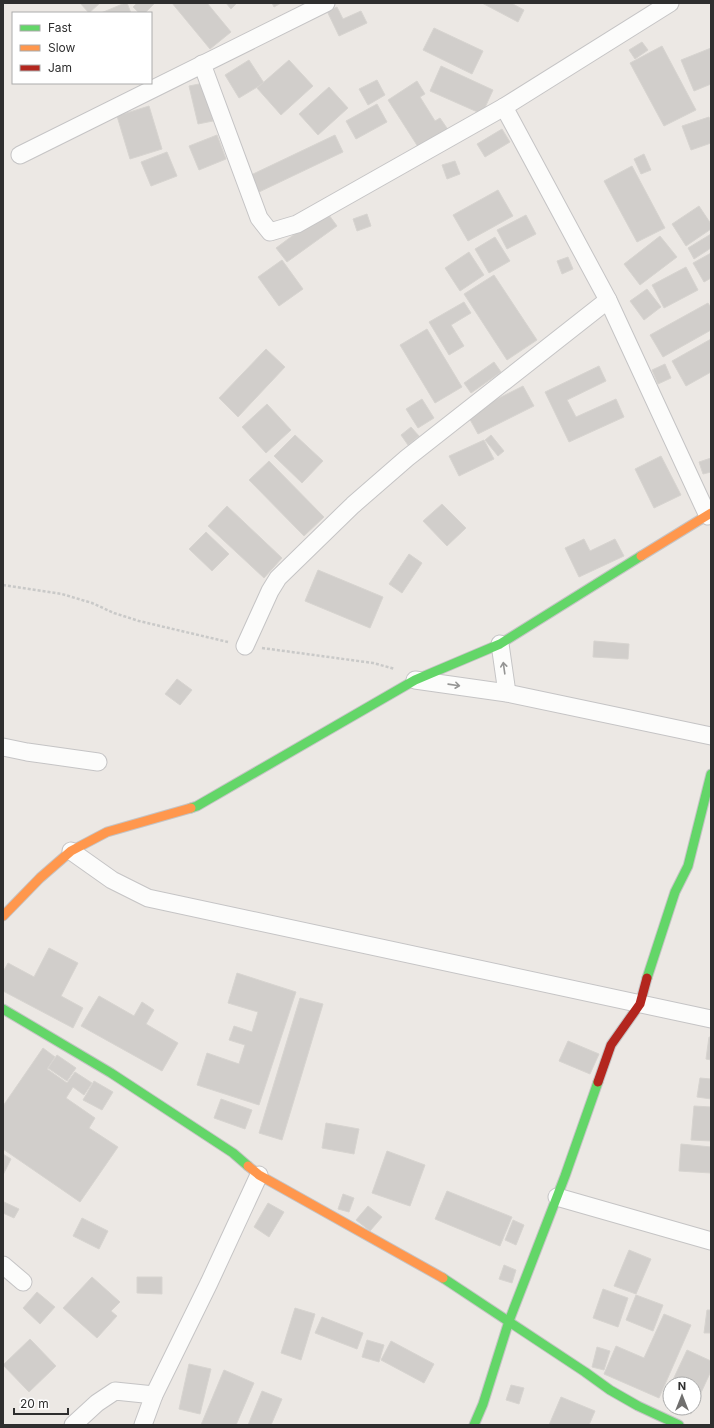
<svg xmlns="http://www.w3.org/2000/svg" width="714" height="1428" font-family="Inter,sans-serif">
<rect width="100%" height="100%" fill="#ece8e4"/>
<!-- building -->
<g fill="#d1cecb" stroke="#d7d4d0">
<polygon points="80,3 100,3 89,13"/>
<polygon points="125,3 127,3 131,13 101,13"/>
<polygon points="137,3 155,3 145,13 139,13 133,7"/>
<polygon points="172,3 207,3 231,32 210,49"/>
<polygon points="226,3 237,3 231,9"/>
<polygon points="272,3 281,3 274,7"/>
<polygon points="482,3 511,3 524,10 518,22"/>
<polygon points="337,7 343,19 361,11 367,23 339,36 327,11"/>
<polygon points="434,28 483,51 472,74 423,50"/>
<polygon points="642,42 648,50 635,59 629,50"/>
<polygon points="662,46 696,110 664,126 630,63"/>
<polygon points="711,48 711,84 694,91 681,60"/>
<polygon points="249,60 264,83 239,98 225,75"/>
<polygon points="289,60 313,86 281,115 257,88"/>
<polygon points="441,66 493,90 482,114 430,91"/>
<polygon points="377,80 385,95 368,105 359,89"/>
<polygon points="417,81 425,94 420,97 435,121 440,118 451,134 422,153 388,100"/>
<polygon points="204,83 213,121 198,124 189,86"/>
<polygon points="329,87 348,108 318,135 299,114"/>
<polygon points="377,104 387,122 356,139 346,121"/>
<polygon points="149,106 162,149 130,159 117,116"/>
<polygon points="709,117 711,124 711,143 691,150 682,126"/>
<polygon points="502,129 510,142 485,157 477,144"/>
<polygon points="217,135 226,159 199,170 189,146"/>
<polygon points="335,135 343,152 259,192 251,175"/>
<polygon points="167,152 177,176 151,186 141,162"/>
<polygon points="644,154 651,170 641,174 634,159"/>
<polygon points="455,161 460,174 447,179 442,165"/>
<polygon points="632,166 665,228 637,242 604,181"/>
<polygon points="498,190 513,216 468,241 453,215"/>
<polygon points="699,206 711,224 711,229 686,246 672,224"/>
<polygon points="326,211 337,226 287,262 276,248"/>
<polygon points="367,214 371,226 357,231 353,219"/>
<polygon points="526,215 536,234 507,249 497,230"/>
<polygon points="711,234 711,248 694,259 688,248"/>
<polygon points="660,236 677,257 640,285 624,264"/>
<polygon points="495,237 510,261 489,273 475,249"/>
<polygon points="469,252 484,275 460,291 445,268"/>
<polygon points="711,253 711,278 704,282 693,263"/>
<polygon points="568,257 573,269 562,274 557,261"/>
<polygon points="282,260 303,289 279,306 258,277"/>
<polygon points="686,267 698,290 664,308 652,285"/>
<polygon points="494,275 537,340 507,360 464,294"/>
<polygon points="647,289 661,307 644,320 630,301"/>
<polygon points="464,302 471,313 451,325 464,346 449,355 429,322"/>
<polygon points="708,303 711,308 711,330 663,357 650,335"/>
<polygon points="427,329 462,387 435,403 400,345"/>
<polygon points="711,339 711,372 686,386 672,361"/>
<polygon points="266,349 285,367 238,417 219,398"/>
<polygon points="494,362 501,372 471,393 464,383"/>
<polygon points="665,364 671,378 658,384 652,370"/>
<polygon points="599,366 606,381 567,400 576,417 616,399 624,417 569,442 545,392"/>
<polygon points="523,386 534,406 478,434 467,414"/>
<polygon points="422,399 434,418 418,428 406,409"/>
<polygon points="267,404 291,430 266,453 242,427"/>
<polygon points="411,427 419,436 408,445 401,435"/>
<polygon points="295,435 323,461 302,483 274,456"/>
<polygon points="491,435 504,451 498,456 485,440"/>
<polygon points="484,440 494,459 459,476 449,456"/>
<polygon points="661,456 681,495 654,508 635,469"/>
<polygon points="711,458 711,472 703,474 699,462"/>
<polygon points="269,461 324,517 304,536 249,480"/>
<polygon points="442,504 466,528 447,546 423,521"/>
<polygon points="227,506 282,558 264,578 208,526"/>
<polygon points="206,532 229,554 212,571 189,549"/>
<polygon points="584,539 590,551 615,539 624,556 579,577 565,548"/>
<polygon points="409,554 422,563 402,593 389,584"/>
<polygon points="318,570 383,597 370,628 305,601"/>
<polygon points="594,641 629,644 628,659 593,657"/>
<polygon points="177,679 192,690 180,705 165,694"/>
<polygon points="49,948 78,963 61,996 83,1008 73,1028 3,991 3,972 8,963 34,977"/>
<polygon points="237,973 296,992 259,1105 197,1085 207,1053 239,1064 245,1045 229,1040 234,1026 252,1032 258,1012 228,1003"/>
<polygon points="99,996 134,1016 142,1002 154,1010 146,1024 178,1043 162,1071 81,1026"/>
<polygon points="300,998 323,1004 282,1140 259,1133"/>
<polygon points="709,1037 711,1037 711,1060 706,1059"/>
<polygon points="568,1041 599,1054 590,1074 559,1061"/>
<polygon points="43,1048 55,1057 47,1069 67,1083 75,1072 92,1083 84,1095 73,1087 66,1098 95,1118 89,1128 118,1147 80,1202 3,1149 3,1106"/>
<polygon points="57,1055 76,1068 67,1081 48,1068"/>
<polygon points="700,1078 711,1079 711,1099 697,1097"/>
<polygon points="94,1081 113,1092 102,1110 83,1100"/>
<polygon points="221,1099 252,1110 245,1129 214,1118"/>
<polygon points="694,1106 711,1107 711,1141 691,1140"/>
<polygon points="326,1123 359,1129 354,1154 322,1148"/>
<polygon points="681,1144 711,1147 711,1173 679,1171"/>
<polygon points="387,1151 425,1165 410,1206 372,1193"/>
<polygon points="3,1154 11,1159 3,1175"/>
<polygon points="447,1191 512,1217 500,1246 435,1219"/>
<polygon points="343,1194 354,1198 349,1212 338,1209"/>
<polygon points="4,1202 19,1209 14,1218 3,1213"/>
<polygon points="268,1203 284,1212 269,1237 254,1227"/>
<polygon points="368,1206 382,1217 370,1231 356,1220"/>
<polygon points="82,1218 108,1231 99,1249 73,1236"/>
<polygon points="513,1220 524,1225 516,1245 505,1240"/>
<polygon points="629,1250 651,1259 636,1294 614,1286"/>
<polygon points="504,1265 516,1270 512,1283 499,1279"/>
<polygon points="92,1277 120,1302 111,1311 117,1316 97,1338 63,1308"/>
<polygon points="137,1277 162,1277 162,1294 137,1293"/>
<polygon points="603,1289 628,1298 618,1327 593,1318"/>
<polygon points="37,1292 55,1307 40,1324 23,1308"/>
<polygon points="636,1295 663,1305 653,1331 626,1320"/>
<polygon points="295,1308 315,1314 301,1360 281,1353"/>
<polygon points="707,1310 711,1310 711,1333 704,1333"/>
<polygon points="664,1314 691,1325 659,1398 604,1374 616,1346 644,1358"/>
<polygon points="322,1317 363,1333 357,1349 315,1333"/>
<polygon points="30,1339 56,1366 29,1392 3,1365"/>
<polygon points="367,1340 384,1345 379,1362 362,1357"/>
<polygon points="391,1341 434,1364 424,1383 381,1360"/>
<polygon points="597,1347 610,1351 604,1370 592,1367"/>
<polygon points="687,1350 711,1361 711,1371 694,1408 694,1384 671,1384"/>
<polygon points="189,1364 211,1369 200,1414 179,1409"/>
<polygon points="224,1370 254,1383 236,1425 201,1425"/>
<polygon points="511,1385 524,1388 519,1404 506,1400"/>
<polygon points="670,1387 670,1404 663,1401"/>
<polygon points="262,1391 282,1399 271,1425 248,1425"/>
<polygon points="561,1397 595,1411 589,1425 549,1425"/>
<polygon points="679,1408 694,1408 691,1414"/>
</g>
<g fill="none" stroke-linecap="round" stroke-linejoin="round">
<!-- street casing -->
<g stroke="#c5c4c5" stroke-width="19">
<g id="street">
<polyline points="202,64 259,218 270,232 297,224 504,107 670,3"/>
<polyline points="504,107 608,300 708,516"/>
<polyline points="20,155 326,3"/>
<polyline points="500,644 507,693"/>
<polyline points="245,646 270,591 278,578 353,505 407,458 608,300"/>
<polyline points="415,680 507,693 711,736"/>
<polyline points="3,747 27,752 98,762"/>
<polyline points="71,851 112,880 148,898 711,1019"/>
<polyline points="557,1197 711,1241"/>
<polyline points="3,1265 23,1282"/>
<polyline points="73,1425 97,1403 115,1391 154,1395"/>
<polyline points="143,1425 154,1395 209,1283 259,1175"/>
</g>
</g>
<!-- fast casing -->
<g stroke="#c5c4c5" stroke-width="11">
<g id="fast">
<polyline points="191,808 197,806 415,680 500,644 641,556"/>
<polyline points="647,978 675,892 688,866 711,774"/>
<polyline points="3,1009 111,1073 233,1153 248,1166"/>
<polyline points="443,1278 585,1372 610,1390 638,1406 679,1425"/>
<polyline points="474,1425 483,1404 509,1321 565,1176 598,1082"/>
</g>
</g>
<!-- slow casing -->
<g stroke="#c5c4c5" stroke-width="11">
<g id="slow">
<polyline points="641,556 711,513"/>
<polyline points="3,916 40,878 71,851 107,832 191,808"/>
<polyline points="248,1166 259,1175 443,1278"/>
</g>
</g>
<!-- jam casing -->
<g stroke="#c5c4c5" stroke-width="11">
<polyline id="jam" points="598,1082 611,1045 640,1004 647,978"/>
</g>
<!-- path -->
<g stroke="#c9c9c8" stroke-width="2.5" stroke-dasharray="3 2" stroke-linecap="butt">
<polyline points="3,585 62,594 92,603 114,613 139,621 228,642"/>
<polyline points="262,648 373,663 395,669"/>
</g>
<!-- street -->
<use href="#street" stroke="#fcfcfb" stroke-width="17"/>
<!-- fast -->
<use href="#fast" stroke="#63d668" stroke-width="9"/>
<!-- slow -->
<use href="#slow" stroke="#ff974d" stroke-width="9"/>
<!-- jam -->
<use href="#jam" stroke="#b3261e" stroke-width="9"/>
</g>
<!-- one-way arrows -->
<defs><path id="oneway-shaft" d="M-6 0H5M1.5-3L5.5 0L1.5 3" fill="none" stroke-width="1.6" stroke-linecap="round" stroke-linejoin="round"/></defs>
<g stroke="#959594">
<use href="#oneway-shaft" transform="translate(504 668) rotate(-98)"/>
<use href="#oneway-shaft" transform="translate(454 685) rotate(8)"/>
</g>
<!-- border -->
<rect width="714" height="1428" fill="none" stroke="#2e2e2e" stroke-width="8"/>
<!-- legend -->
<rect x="12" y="12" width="140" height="72" fill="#ffffff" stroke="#ababab"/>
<rect x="20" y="25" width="20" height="6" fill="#63d668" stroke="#ababab"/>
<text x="48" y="32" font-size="12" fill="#2e2e2e">Fast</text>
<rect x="20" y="45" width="20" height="6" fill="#ff974d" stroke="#ababab"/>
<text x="48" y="52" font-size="12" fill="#2e2e2e">Slow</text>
<rect x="20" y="65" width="20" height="6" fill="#b3261e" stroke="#ababab"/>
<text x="48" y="72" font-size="12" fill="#2e2e2e">Jam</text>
<!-- north arrow -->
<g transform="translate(682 1396)"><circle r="19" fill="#ffffff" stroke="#ababab"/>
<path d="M0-3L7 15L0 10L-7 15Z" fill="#706f6e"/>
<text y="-6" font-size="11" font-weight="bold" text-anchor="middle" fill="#2e2e2e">N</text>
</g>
<!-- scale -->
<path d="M14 1408v6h54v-6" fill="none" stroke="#2e2e2e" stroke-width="2"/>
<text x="20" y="1408" font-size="12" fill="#2e2e2e" stroke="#ffffff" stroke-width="3" paint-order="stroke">20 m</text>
</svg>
